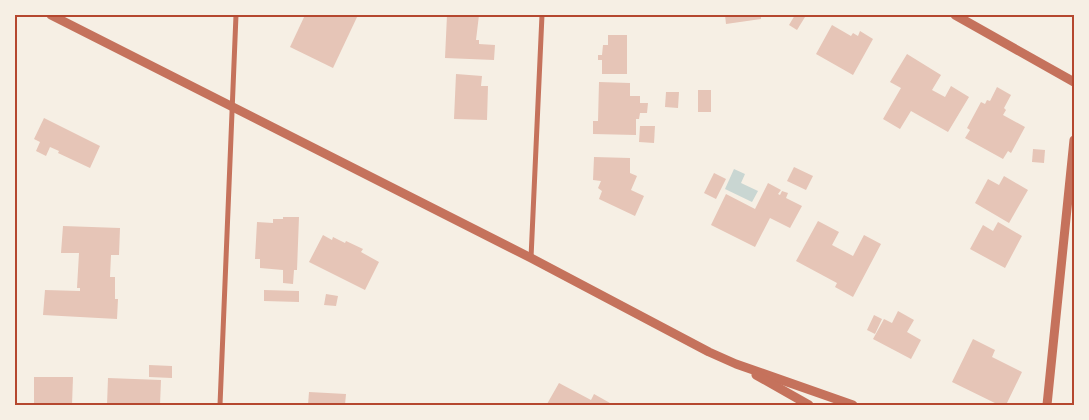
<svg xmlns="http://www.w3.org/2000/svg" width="1089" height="420" font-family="'Fira Sans',sans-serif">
<rect width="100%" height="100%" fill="#f6efe4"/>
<!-- water -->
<polygon fill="#c9d6d2" points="734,169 745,174 741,183 758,191 752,202 725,189"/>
<!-- building -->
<g fill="#e6c5b7">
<polygon points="305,15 358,15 333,68 290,47"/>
<polygon points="447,15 479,15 476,40 479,40 479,44 495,45 494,60 445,58"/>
<polygon points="725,15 761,15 761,19 726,24"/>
<polygon points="795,15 805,17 797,30 789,25"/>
<polygon points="832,25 851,36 853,33 858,36 860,31 873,39 853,75 816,54"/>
<polygon points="608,35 627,35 627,74 602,74 602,60 598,60 598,55 602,55 603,45 608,45"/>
<polygon points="907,54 941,75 932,90 945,97 951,86 969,97 948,132 911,111 900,129 883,119 901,88 890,82"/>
<polygon points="456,74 482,76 481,86 488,86 487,120 454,119"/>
<polygon points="599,82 630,83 630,96 640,96 640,103 648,103 647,113 640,113 639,119 636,119 636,135 593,134 593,121 598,121"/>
<polygon points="997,87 1011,95 1004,108 1006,110 1003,115 1025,127 1011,153 1008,151 1003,159 965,138 970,130 967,128 981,102 985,104 987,100 990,101"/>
<rect x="698" y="90" width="13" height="22"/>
<polygon points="666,92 679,92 678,108 665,107"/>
<polygon points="44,118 100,146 90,168 58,153 59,151 50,147 46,156 36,151 40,142 34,139"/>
<polygon points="640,126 655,126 654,143 639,142"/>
<polygon points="1033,149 1045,150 1044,163 1032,162"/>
<polygon points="594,157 630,158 630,173 637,176 631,190 644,196 635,216 599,199 602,191 598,188 601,181 593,180"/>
<polygon points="794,167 813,176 806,190 787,181"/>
<polygon points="714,173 726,179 716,199 704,193"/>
<polygon points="1004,176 1028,190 1009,223 975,203 988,179 999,185"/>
<polygon points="768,183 781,190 778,194 780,195 782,191 788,193 786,198 802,206 790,228 770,218 755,247 711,225 726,194 755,209"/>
<polygon points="283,217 299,217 297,270 294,270 293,284 283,283 283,270 260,268 260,259 255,259 257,222 273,223 273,219 283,219"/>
<polygon points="818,221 839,232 832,245 853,256 864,235 881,244 853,297 835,287 837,283 796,261"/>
<polygon points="998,222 1022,236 1005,268 970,249 983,225 993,231"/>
<polygon points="63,226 120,228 119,255 111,255 110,277 115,277 115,299 118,299 117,319 43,315 45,290 80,291 80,288 77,288 79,253 61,253"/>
<polygon points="323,235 332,240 333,237 345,243 346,241 363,249 361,252 379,262 365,290 309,262"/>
<polygon points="264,290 299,291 299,302 264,301"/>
<polygon points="326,294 338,296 336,306 324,305"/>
<polygon points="898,311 914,320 907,332 921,340 911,359 873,339 884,319 892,323"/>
<polygon points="874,315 882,319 875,334 867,330"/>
<polygon points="973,339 995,350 992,357 1022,372 1006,405 999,405 952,382"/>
<polygon points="149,365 172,366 172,378 149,377"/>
<polygon points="34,377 73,377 72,405 34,405"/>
<polygon points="108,378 161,380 160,405 107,405"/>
<polygon points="559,383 591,400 594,394 610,403 609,405 550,405 547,404"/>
<polygon points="309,392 346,394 345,405 308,405"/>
</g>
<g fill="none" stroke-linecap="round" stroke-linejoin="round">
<!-- minor -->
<g stroke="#c5725c" stroke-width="5">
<polyline points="531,258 542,15"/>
<polyline points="220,405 236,15"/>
</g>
<!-- tertiary -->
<g stroke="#c5725c" stroke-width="9">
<polyline points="51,15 531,258 709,352 736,364 853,405"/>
<polyline points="955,15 1074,82"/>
<polyline points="756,375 809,405"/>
<polyline points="1047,405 1074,140"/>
</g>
</g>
<!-- border -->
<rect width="1089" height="420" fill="none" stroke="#f6efe4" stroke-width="32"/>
<rect x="16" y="16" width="1057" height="388" fill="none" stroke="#b5482f" stroke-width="2"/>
</svg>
